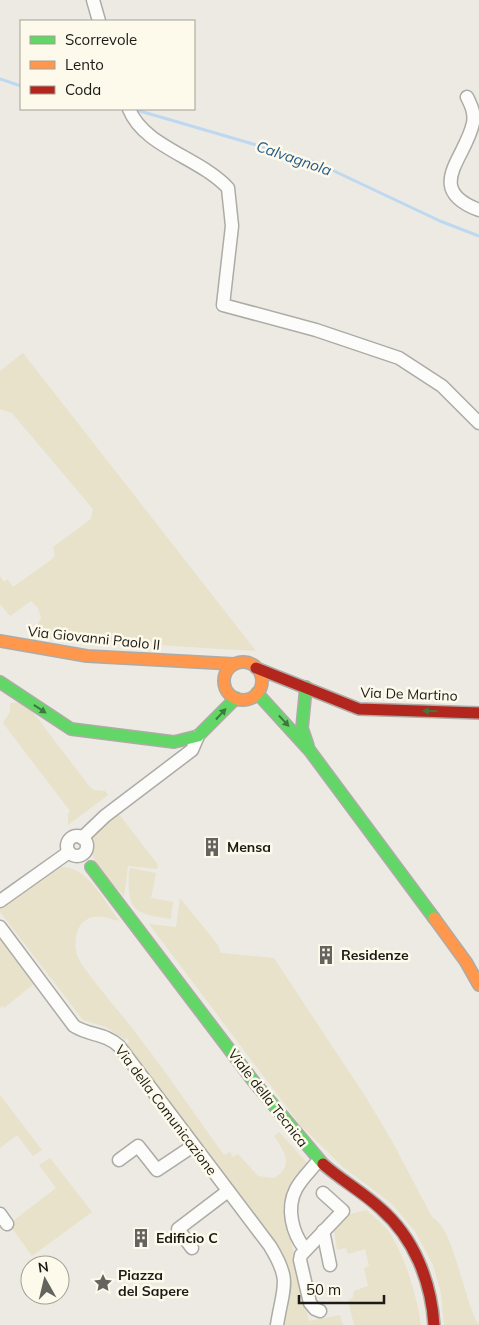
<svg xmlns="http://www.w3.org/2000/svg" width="479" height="1325" font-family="Mulish,sans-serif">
<rect width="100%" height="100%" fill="#eceae3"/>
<!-- green -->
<g fill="#e8e2ca">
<polygon points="23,353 256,651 40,638 36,628 41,618 38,608 31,601 10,616 0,604 0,576 4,582 7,579 13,587 51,560 55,556 53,547 91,519 93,509 12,413 0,409 0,371"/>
<polygon points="25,702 90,787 94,790 105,791 108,795 68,825 68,814 70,811 3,723 10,712 10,703"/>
<path d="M118,813L158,865L157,869L128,866L124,896C112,883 80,852 93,834C99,826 110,820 118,813Z"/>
<path d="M62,867C88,867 105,902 119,921C111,919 102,915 93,917C76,921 73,940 77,955C81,968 121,1013 132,1028C164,1069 193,1112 224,1155L230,1152L233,1157L238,1154L258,1176L274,1178C295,1166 284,1151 274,1136L279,1132L308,1164L286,1219L309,1321L340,1315L343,1325H282L286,1265L283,1253L125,1045L129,1042L127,1038L125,1040L106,1027L83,1020L0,912V909L45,874Z"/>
<path d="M131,868L156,873L151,898L173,902L171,919C133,914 127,910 129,870Z"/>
<path d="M180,898L218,945L221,953L274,958L367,1099L393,1143L432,1217C455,1229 463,1301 479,1325H444L441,1293L433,1265L415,1231L391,1203L344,1168L301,1126L149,924L176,927Z"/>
<polygon points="0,938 35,983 4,1008 3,1006 0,1008"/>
<polygon points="0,1095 42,1150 33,1156 17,1135 0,1148"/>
<polygon points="50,1158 92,1212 32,1256 9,1224 56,1188 39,1165"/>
<path d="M366,1210C373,1216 381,1222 387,1229C404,1252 417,1296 421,1325H354L348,1301L353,1297L354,1291L368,1286L364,1268L369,1266L365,1249L348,1254L346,1248L337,1250L334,1230L346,1215Z"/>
</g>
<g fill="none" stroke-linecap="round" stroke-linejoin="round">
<!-- stream -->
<g stroke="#bdd8f0" stroke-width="3">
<polyline points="0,79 21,86"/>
<polyline points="133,109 315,162 440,221 479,236"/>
</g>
<!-- street casing -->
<g stroke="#adaba6" stroke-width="15">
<g id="street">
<polyline points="93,0 99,21"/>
<path d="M467,97C471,105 475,113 473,123C466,158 423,189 479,210"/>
<path d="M129,109C144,147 199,157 228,188L232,226L223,305L316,330L399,358L442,386L479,423"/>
<circle cx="77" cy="846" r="10"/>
<polyline points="82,838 105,816 192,750 198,736"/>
<polyline points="0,901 69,852"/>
<path d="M0,927L74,1026C90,1036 105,1033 119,1046L270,1246C292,1282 283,1286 277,1325"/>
<polyline points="119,1160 138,1146 157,1170 193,1146"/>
<polyline points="0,1214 7,1224"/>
<polyline points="323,1231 330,1265"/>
<polyline points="192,1248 178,1229 228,1191"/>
<path d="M305,1249C292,1233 286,1208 296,1189C301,1179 311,1170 318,1161"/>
<polyline points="320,1311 315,1309 310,1303 300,1260 301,1255 343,1211 323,1193"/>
</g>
</g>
<!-- fast casing -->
<g stroke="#adaba6" stroke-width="14">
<g id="fast">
<polyline points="0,682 71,729 174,742 198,736 236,698"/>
<polyline points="306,687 302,728 308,746"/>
<polyline points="257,693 310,751 434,918"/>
<polyline points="91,867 254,1082 323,1164"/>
</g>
</g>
<!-- slow casing -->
<g stroke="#adaba6" stroke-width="14">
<g id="slow">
<polyline points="0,641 87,656 234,664"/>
<circle cx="243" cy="681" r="19"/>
<polyline points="434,918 466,962 479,985"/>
</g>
</g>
<!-- jam casing -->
<g stroke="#adaba6" stroke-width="14">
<g id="jam">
<polyline points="256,668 359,709 479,713"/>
<path d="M323,1164C341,1180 363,1192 381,1209C414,1238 431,1281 434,1325"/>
</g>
</g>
<!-- street -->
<use href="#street" stroke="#fcfcfb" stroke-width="12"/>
<!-- fast -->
<use href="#fast" stroke="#63d668" stroke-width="11"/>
<!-- slow -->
<use href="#slow" stroke="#ff974d" stroke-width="11"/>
<!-- jam -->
<use href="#jam" stroke="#b3261e" stroke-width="11"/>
</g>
<!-- one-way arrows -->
<defs><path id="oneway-solid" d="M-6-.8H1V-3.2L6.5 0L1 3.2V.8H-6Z" transform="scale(1.25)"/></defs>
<g fill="#3f783e">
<use href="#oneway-solid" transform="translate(40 709) rotate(34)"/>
<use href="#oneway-solid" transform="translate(430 711) rotate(-179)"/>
<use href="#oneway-solid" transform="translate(221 714) rotate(-47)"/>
<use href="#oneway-solid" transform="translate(284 721) rotate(47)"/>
</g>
<!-- icons -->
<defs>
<g id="building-bare" transform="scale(1.5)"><path d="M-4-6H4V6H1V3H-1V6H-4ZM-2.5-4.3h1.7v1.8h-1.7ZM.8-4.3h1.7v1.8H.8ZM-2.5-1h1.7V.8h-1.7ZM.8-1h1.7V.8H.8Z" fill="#64635d" stroke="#fdfaec" stroke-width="2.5" paint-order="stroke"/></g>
<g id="sight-bare" transform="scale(1.5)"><path d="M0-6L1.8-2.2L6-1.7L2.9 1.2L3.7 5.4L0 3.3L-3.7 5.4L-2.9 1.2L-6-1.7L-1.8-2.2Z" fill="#64635d" stroke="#fdfaec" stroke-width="2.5" paint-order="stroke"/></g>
</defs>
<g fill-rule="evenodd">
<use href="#building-bare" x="212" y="847"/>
<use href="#building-bare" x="326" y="955"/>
<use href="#building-bare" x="141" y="1238"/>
<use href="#sight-bare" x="103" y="1283"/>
</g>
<g text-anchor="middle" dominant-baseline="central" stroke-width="5" stroke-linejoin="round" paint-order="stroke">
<!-- street labels -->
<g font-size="14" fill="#1b1a15" stroke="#fdfaec">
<text transform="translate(94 638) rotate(6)">Via Giovanni Paolo II</text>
<text transform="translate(409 694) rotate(2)">Via De Martino</text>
<text transform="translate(268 1098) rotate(52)">Viale della Tecnica</text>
<text transform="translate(166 1110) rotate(53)">Via della Comunicazione</text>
</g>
<!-- poi labels -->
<g font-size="14" font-weight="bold" fill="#1b1a15" stroke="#fdfaec" text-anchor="start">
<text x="227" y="847">Mensa</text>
<text x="341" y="955">Residenze</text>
<text x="156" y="1238">Edificio C</text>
<text x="118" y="1275">Piazza<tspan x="118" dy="16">del Sapere</tspan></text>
</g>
<!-- water labels -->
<g font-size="15" font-style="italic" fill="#235a8b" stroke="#fdfaec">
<text transform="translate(294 158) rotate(19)">Calvagnola</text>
</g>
</g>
<!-- legend -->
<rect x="20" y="20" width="175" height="90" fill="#fdfaec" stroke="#a3a096"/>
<rect x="30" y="36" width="25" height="8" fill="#63d668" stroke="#a3a096"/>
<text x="65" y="45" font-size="15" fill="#1b1a15">Scorrevole</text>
<rect x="30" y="61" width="25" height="8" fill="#ff974d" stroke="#a3a096"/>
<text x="65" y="70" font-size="15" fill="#1b1a15">Lento</text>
<rect x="30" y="86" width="25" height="8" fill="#b3261e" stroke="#a3a096"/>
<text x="65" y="95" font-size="15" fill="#1b1a15">Coda</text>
<!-- north arrow -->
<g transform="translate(45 1280) rotate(352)"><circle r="24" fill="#fdfaec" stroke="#a3a096"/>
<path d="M0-4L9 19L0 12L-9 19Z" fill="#64635d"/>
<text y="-8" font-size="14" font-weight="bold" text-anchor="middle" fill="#1b1a15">N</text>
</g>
<!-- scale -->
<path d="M299 1295v8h85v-8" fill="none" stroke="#1b1a15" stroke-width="2.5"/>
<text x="306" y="1295" font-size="15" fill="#1b1a15" stroke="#fdfaec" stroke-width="4" paint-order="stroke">50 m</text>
</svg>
